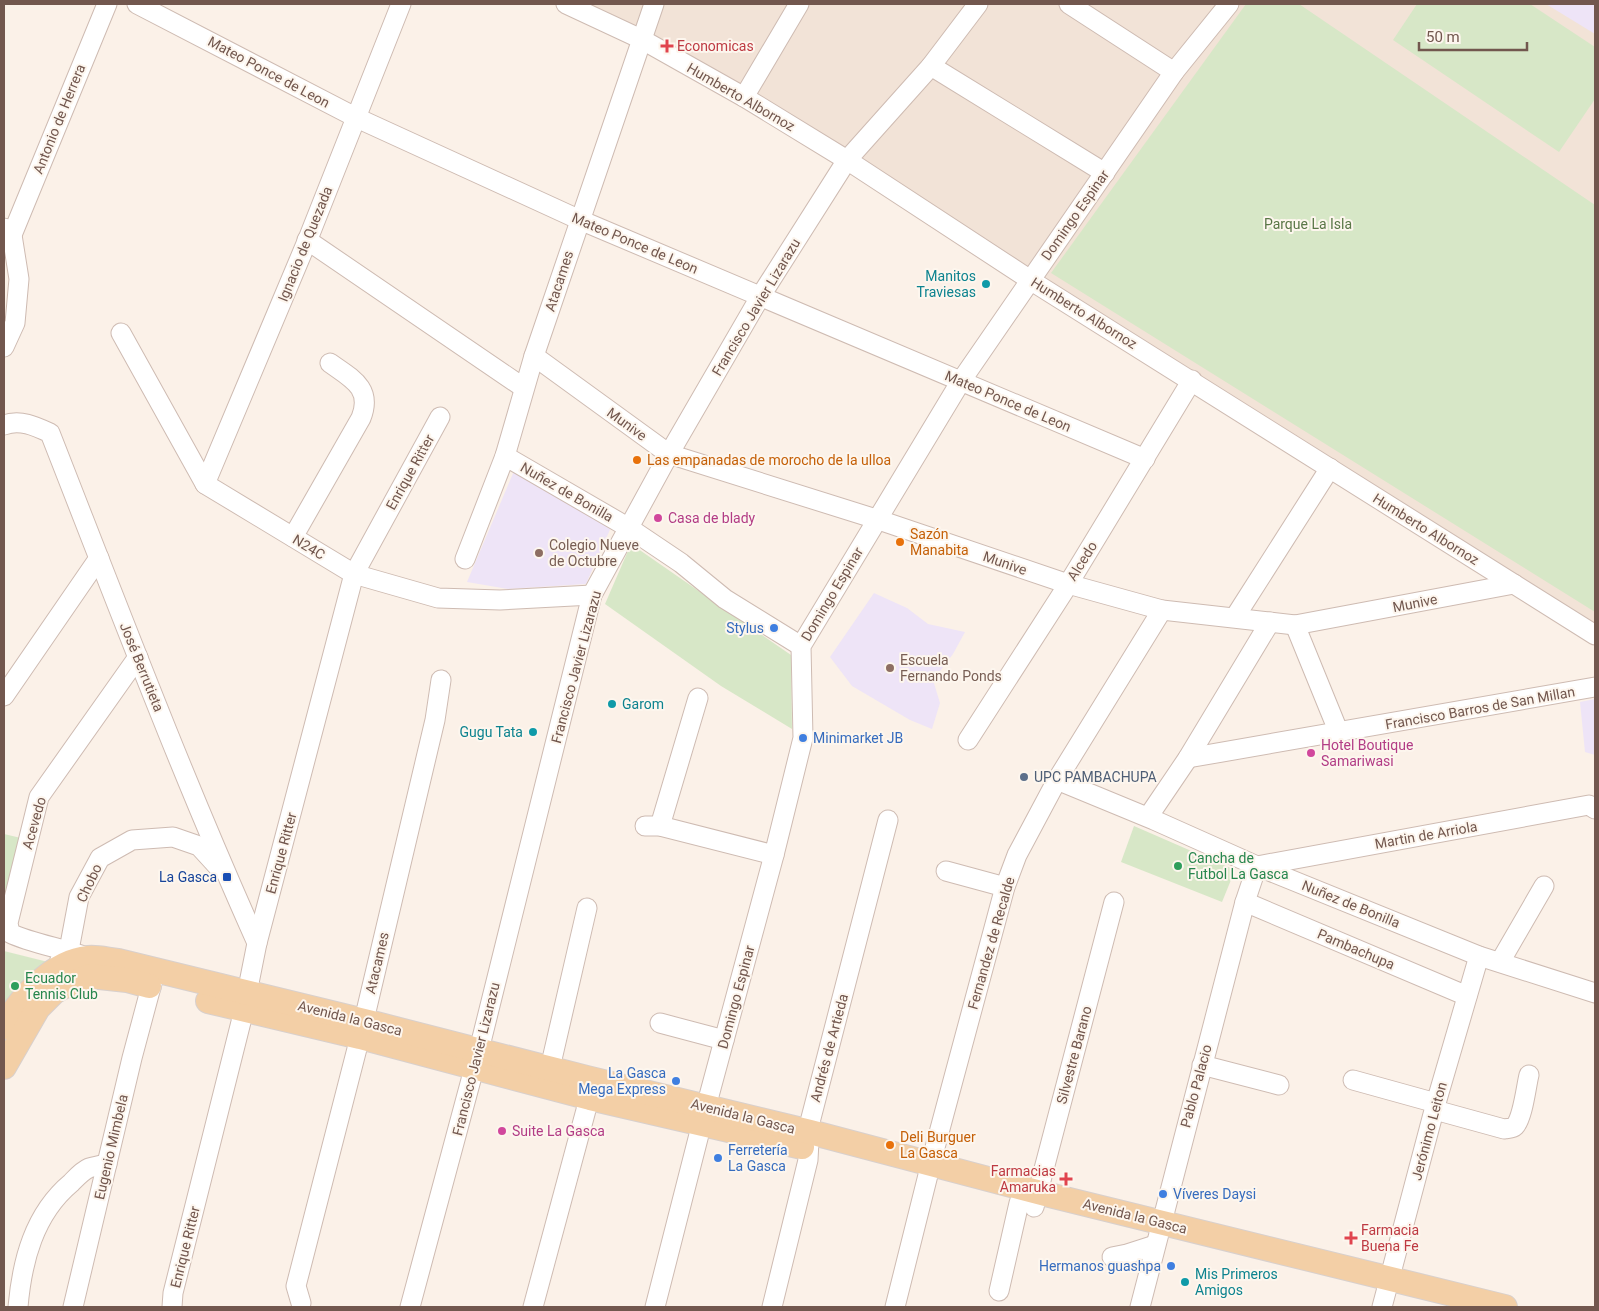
<svg xmlns="http://www.w3.org/2000/svg" width="1599" height="1311" font-family="Roboto,sans-serif">
<rect width="100%" height="100%" fill="#fbf1e8"/>
<!-- residential -->
<polygon fill="#f2e3d7" points="566,4 1595,4 1595,634 847,160"/>
<!-- education -->
<g fill="#eee4f7">
<polygon points="1546,4 1595,4 1595,34"/>
<polygon points="514,471 612,525 586,584 508,589 467,582"/>
<polygon points="874,593 907,608 928,624 965,632 953,654 933,680 940,703 932,729 910,720 852,686 830,657"/>
<polygon points="1595,699 1595,755 1585,752 1580,702"/>
</g>
<!-- green -->
<g fill="#d7e7c7">
<polygon points="1246,4 1299,4 1595,205 1595,612 1051,273"/>
<polygon points="1417,4 1530,4 1595,47 1595,99 1559,152 1393,40"/>
<polygon points="631,544 791,655 792,729 721,686 605,604"/>
<polygon points="1134,826 1235,870 1222,902 1121,862"/>
<polygon points="4,834 21,838 4,917"/>
<polygon points="4,951 48,962 4,1011"/>
</g>
<g fill="none" stroke-linecap="round" stroke-linejoin="round">
<!-- minor casing -->
<g stroke="#cebbb2" stroke-width="21">
<g id="minor">
<polyline points="137,4 357,118 580,220 1145,459"/>
<polyline points="566,4 641,39 744,97 847,160 1038,285 1595,635"/>
<polyline points="1069,4 1174,72"/>
<polyline points="931,66 1105,173"/>
<polyline points="744,97 799,4"/>
<polyline points="4,228 12,235 19,279 15,323 4,347"/>
<polyline points="12,235 107,4"/>
<polyline points="307,240 524,388"/>
<polyline points="121,333 205,484 354,574 438,598 500,600 592,595"/>
<polyline points="534,356 669,454 876,519 1068,584 1162,610 1295,625 1514,584"/>
<path d="M4,425C20,419 35,426 50,433C117,604 182,776 257,943"/>
<polyline points="505,456 629,528 681,563 725,599 801,646"/>
<polyline points="205,484 308,239 401,4"/>
<path d="M293,537L361,418C373,388 351,378 330,363"/>
<polyline points="465,559 505,456 534,356 654,4"/>
<polyline points="1235,617 1330,468"/>
<polyline points="1295,625 1339,733"/>
<polyline points="4,696 99,558"/>
<polyline points="968,740 1064,591 1192,380"/>
<polyline points="1188,758 1595,687"/>
<polyline points="1057,780 1154,820 1257,866 1479,956 1595,993"/>
<polyline points="1148,817 1188,758 1270,622"/>
<polyline points="645,826 660,826 774,855"/>
<polyline points="660,826 698,698"/>
<polyline points="1257,866 1589,805 1595,809"/>
<polyline points="946,871 1005,887"/>
<polyline points="1245,902 1467,996"/>
<path d="M89,958C64,948 32,944 10,933L8,923L39,797L138,657"/>
<polyline points="60,960 69,950 79,897 100,858 132,840 173,837 199,846 220,869"/>
<polyline points="1500,962 1544,886"/>
<polyline points="660,1023 724,1040"/>
<polyline points="1202,1065 1279,1085"/>
<polyline points="550,1068 587,908"/>
<polyline points="1353,1080 1436,1103"/>
<path d="M1435,1110L1504,1129C1508,1128 1512,1129 1515,1126C1523,1117 1526,1087 1529,1075"/>
<polyline points="1034,1207 1114,902"/>
<polyline points="1112,1257 1127,1254 1155,1245"/>
<polyline points="999,1291 1019,1203"/>
<polyline points="301,1303 296,1286 360,1037 435,720 441,680"/>
<path d="M18,1307C22,1261 34,1214 71,1183C76,1178 82,1171 89,1168C95,1166 101,1165 107,1164"/>
<polyline points="73,1307 132,1058 155,972"/>
<polyline points="172,1307 173,1293 242,1018 257,943 354,574 440,417"/>
<polyline points="410,1307 479,1050 592,595 669,454 760,297 847,160 931,66 978,4"/>
<polyline points="533,1307 593,1084"/>
<polyline points="655,1307 706,1107 774,855 803,738 801,646 961,381 1174,72 1229,4"/>
<polyline points="772,1307 808,1160 810,1122 888,820"/>
<polyline points="895,1307 933,1155 1005,887 1017,855 1057,780 1162,610"/>
<polyline points="1140,1307 1245,902 1257,866"/>
<polyline points="1382,1307 1436,1103 1479,956"/>
</g>
</g>
<!-- major casing -->
<g stroke="#d8d0cd" stroke-width="26">
<g id="major">
<polyline points="208,1001 360,1037 590,1098 802,1147"/>
<path d="M4,1027C20,998 53,961 88,958C98,957 108,960 118,961L372,1023L587,1078L810,1132L1045,1194L1505,1307"/>
<polyline points="4,1067 38,1008 54,992 63,987 90,976 127,980 149,986"/>
</g>
</g>
<!-- minor -->
<use href="#minor" stroke="#fff" stroke-width="19"/>
<!-- major -->
<use href="#major" stroke="#f3cfa6" stroke-width="24"/>
</g>
<!-- markers -->
<g fill="#e0444e" stroke="#fdf6ee" stroke-width="2">
<path d="M664.5 38.5h5v5h5v5h-5v5h-5v-5h-5v-5h5z"/>
<path d="M1063.5 1171.5h5v5h5v5h-5v5h-5v-5h-5v-5h5z"/>
<path d="M1348.5 1230.5h5v5h5v5h-5v5h-5v-5h-5v-5h5z"/>
</g>
<g fill="#0f9aa8" stroke="#fdf6ee" stroke-width="2">
<circle cx="986" cy="284" r="5"/>
<circle cx="612" cy="704" r="5"/>
<circle cx="533" cy="732" r="5"/>
<circle cx="1185" cy="1282" r="5"/>
</g>
<g fill="#e8710a" stroke="#fdf6ee" stroke-width="2">
<circle cx="637" cy="460" r="5"/>
<circle cx="900" cy="542" r="5"/>
<circle cx="890" cy="1145" r="5"/>
</g>
<g fill="#d1479c" stroke="#fdf6ee" stroke-width="2">
<circle cx="658" cy="518" r="5"/>
<circle cx="1311" cy="753" r="5"/>
<circle cx="502" cy="1131" r="5"/>
</g>
<g fill="#8d6e63" stroke="#fdf6ee" stroke-width="2">
<circle cx="539" cy="553" r="5"/>
<circle cx="890" cy="668" r="5"/>
</g>
<g fill="#3f7fe0" stroke="#fdf6ee" stroke-width="2">
<circle cx="774" cy="628" r="5"/>
<circle cx="803" cy="738" r="5"/>
<circle cx="676" cy="1081" r="5"/>
<circle cx="718" cy="1158" r="5"/>
<circle cx="1163" cy="1194" r="5"/>
<circle cx="1171" cy="1266" r="5"/>
</g>
<circle fill="#5c6f8a" stroke="#fdf6ee" stroke-width="2" cx="1024" cy="777" r="5"/>
<g fill="#2e9e5b" stroke="#fdf6ee" stroke-width="2">
<circle cx="1178" cy="866" r="5"/>
<circle cx="15" cy="986" r="5"/>
</g>
<rect fill="#1a4fb4" stroke="#fdf6ee" stroke-width="2" x="222" y="872" width="10" height="10" rx="2.5"/>
<g text-anchor="middle" dominant-baseline="central" stroke-width="4" stroke-linejoin="round" paint-order="stroke">
<!-- health labels -->
<g font-size="14" fill="#be3a42" stroke="#fdf6ee" text-anchor="start">
<text x="677" y="46">Economicas</text>
<text x="1056" y="1171" text-anchor="end">Farmacias<tspan x="1056" dy="16">Amaruka</tspan></text>
<text x="1361" y="1230">Farmacia<tspan x="1361" dy="16">Buena Fe</tspan></text>
</g>
<!-- street labels -->
<g font-size="14" fill="#72574e" stroke="#fdf6ee">
<text transform="translate(269 72) rotate(28)">Mateo Ponce de Leon</text>
<text transform="translate(741 97) rotate(30)">Humberto Albornoz</text>
<text transform="translate(59 119) rotate(-68)">Antonio de Herrera</text>
<text transform="translate(1075 215) rotate(-55)">Domingo Espinar</text>
<text transform="translate(635 243) rotate(23)">Mateo Ponce de Leon</text>
<text transform="translate(305 244) rotate(-68)">Ignacio de Quezada</text>
<text transform="translate(559 281) rotate(-72)">Atacames</text>
<text transform="translate(756 307) rotate(-59)">Francisco Javier Lizarazu</text>
<text transform="translate(1084 313) rotate(32)">Humberto Albornoz</text>
<text transform="translate(1008 401) rotate(23)">Mateo Ponce de Leon</text>
<text transform="translate(627 424) rotate(36)">Munive</text>
<text transform="translate(410 472) rotate(-61)">Enrique Ritter</text>
<text transform="translate(567 492) rotate(30)">Nuñez de Bonilla</text>
<text transform="translate(1426 529) rotate(32)">Humberto Albornoz</text>
<text transform="translate(309 547) rotate(31)">N24C</text>
<text transform="translate(1082 561) rotate(-58)">Alcedo</text>
<text transform="translate(1005 563) rotate(19)">Munive</text>
<text transform="translate(832 594) rotate(-59)">Domingo Espinar</text>
<text transform="translate(1415 603) rotate(-11)">Munive</text>
<text transform="translate(142 667) rotate(68)">José Berrutieta</text>
<text transform="translate(576 667) rotate(-75)">Francisco Javier Lizarazu</text>
<text transform="translate(1480 708) rotate(-10)">Francisco Barros de San Millan</text>
<text transform="translate(34 823) rotate(-74)">Acevedo</text>
<text transform="translate(1426 835) rotate(-10)">Martin de Arriola</text>
<text transform="translate(281 853) rotate(-75)">Enrique Ritter</text>
<text transform="translate(89 883) rotate(-65)">Chobo</text>
<text transform="translate(1351 904) rotate(22)">Nuñez de Bonilla</text>
<text transform="translate(991 943) rotate(-74)">Fernandez de Recalde</text>
<text transform="translate(1356 949) rotate(23)">Pambachupa</text>
<text transform="translate(377 963) rotate(-77)">Atacames</text>
<text transform="translate(736 997) rotate(-75)">Domingo Espinar</text>
<text transform="translate(350 1018) rotate(14)">Avenida la Gasca</text>
<text transform="translate(829 1048) rotate(-75)">Andrés de Artieda</text>
<text transform="translate(1074 1055) rotate(-75)">Silvestre Barano</text>
<text transform="translate(476 1059) rotate(-76)">Francisco Javier Lizarazu</text>
<text transform="translate(1196 1086) rotate(-75)">Pablo Palacio</text>
<text transform="translate(743 1116) rotate(14)">Avenida la Gasca</text>
<text transform="translate(1429 1131) rotate(-75)">Jerónimo Leiton</text>
<text transform="translate(111 1147) rotate(-77)">Eugenio Mimbela</text>
<text transform="translate(1135 1216) rotate(14)">Avenida la Gasca</text>
<text transform="translate(185 1247) rotate(-76)">Enrique Ritter</text>
</g>
<!-- park labels -->
<g font-size="14" fill="#5a7747" stroke="#fdf6ee">
<text x="1308" y="224">Parque La Isla</text>
</g>
<!-- culture labels -->
<g font-size="14" fill="#0d838f" stroke="#fdf6ee" text-anchor="end">
<text x="976" y="276">Manitos<tspan x="976" dy="16">Traviesas</tspan></text>
<text x="622" y="704" text-anchor="start">Garom</text>
<text x="523" y="732">Gugu Tata</text>
<text x="1195" y="1274" text-anchor="start">Mis Primeros<tspan x="1195" dy="16">Amigos</tspan></text>
</g>
<!-- food labels -->
<g font-size="14" fill="#c56008" stroke="#fdf6ee" text-anchor="start">
<text x="647" y="460">Las empanadas de morocho de la ulloa</text>
<text x="910" y="534">Sazón<tspan x="910" dy="16">Manabita</tspan></text>
<text x="900" y="1137">Deli Burguer<tspan x="900" dy="16">La Gasca</tspan></text>
</g>
<!-- hotel labels -->
<g font-size="14" fill="#b23c85" stroke="#fdf6ee" text-anchor="start">
<text x="668" y="518">Casa de blady</text>
<text x="1321" y="745">Hotel Boutique<tspan x="1321" dy="16">Samariwasi</tspan></text>
<text x="512" y="1131">Suite La Gasca</text>
</g>
<!-- education labels -->
<g font-size="14" fill="#785e54" stroke="#fdf6ee" text-anchor="start">
<text x="549" y="545">Colegio Nueve<tspan x="549" dy="16">de Octubre</tspan></text>
<text x="900" y="660">Escuela<tspan x="900" dy="16">Fernando Ponds</tspan></text>
</g>
<!-- shop labels -->
<g font-size="14" fill="#366cbe" stroke="#fdf6ee" text-anchor="end">
<text x="764" y="628">Stylus</text>
<text x="813" y="738" text-anchor="start">Minimarket JB</text>
<text x="666" y="1073">La Gasca<tspan x="666" dy="16">Mega Express</tspan></text>
<text x="728" y="1150" text-anchor="start">Ferretería<tspan x="728" dy="16">La Gasca</tspan></text>
<text x="1173" y="1194" text-anchor="start">Víveres Daysi</text>
<text x="1161" y="1266">Hermanos guashpa</text>
</g>
<!-- service labels -->
<g font-size="14" fill="#4e5e75" stroke="#fdf6ee" text-anchor="start">
<text x="1034" y="777">UPC PAMBACHUPA</text>
</g>
<!-- leisure labels -->
<g font-size="14" fill="#27864d" stroke="#fdf6ee" text-anchor="start">
<text x="1188" y="858">Cancha de<tspan x="1188" dy="16">Futbol La Gasca</tspan></text>
<text x="25" y="978">Ecuador<tspan x="25" dy="16">Tennis Club</tspan></text>
</g>
<!-- transit labels -->
<g font-size="14" fill="#164399" stroke="#fdf6ee" text-anchor="end">
<text x="217" y="877">La Gasca</text>
</g>
</g>
<!-- border -->
<rect width="1599" height="1311" fill="none" stroke="#72574e" stroke-width="10"/>
<!-- scale -->
<path d="M1419 42v8h108v-8" fill="none" stroke="#72574e" stroke-width="2.5"/>
<text x="1426" y="42" font-size="15" fill="#72574e" stroke="#fdf6ee" stroke-width="4" paint-order="stroke">50 m</text>
</svg>
